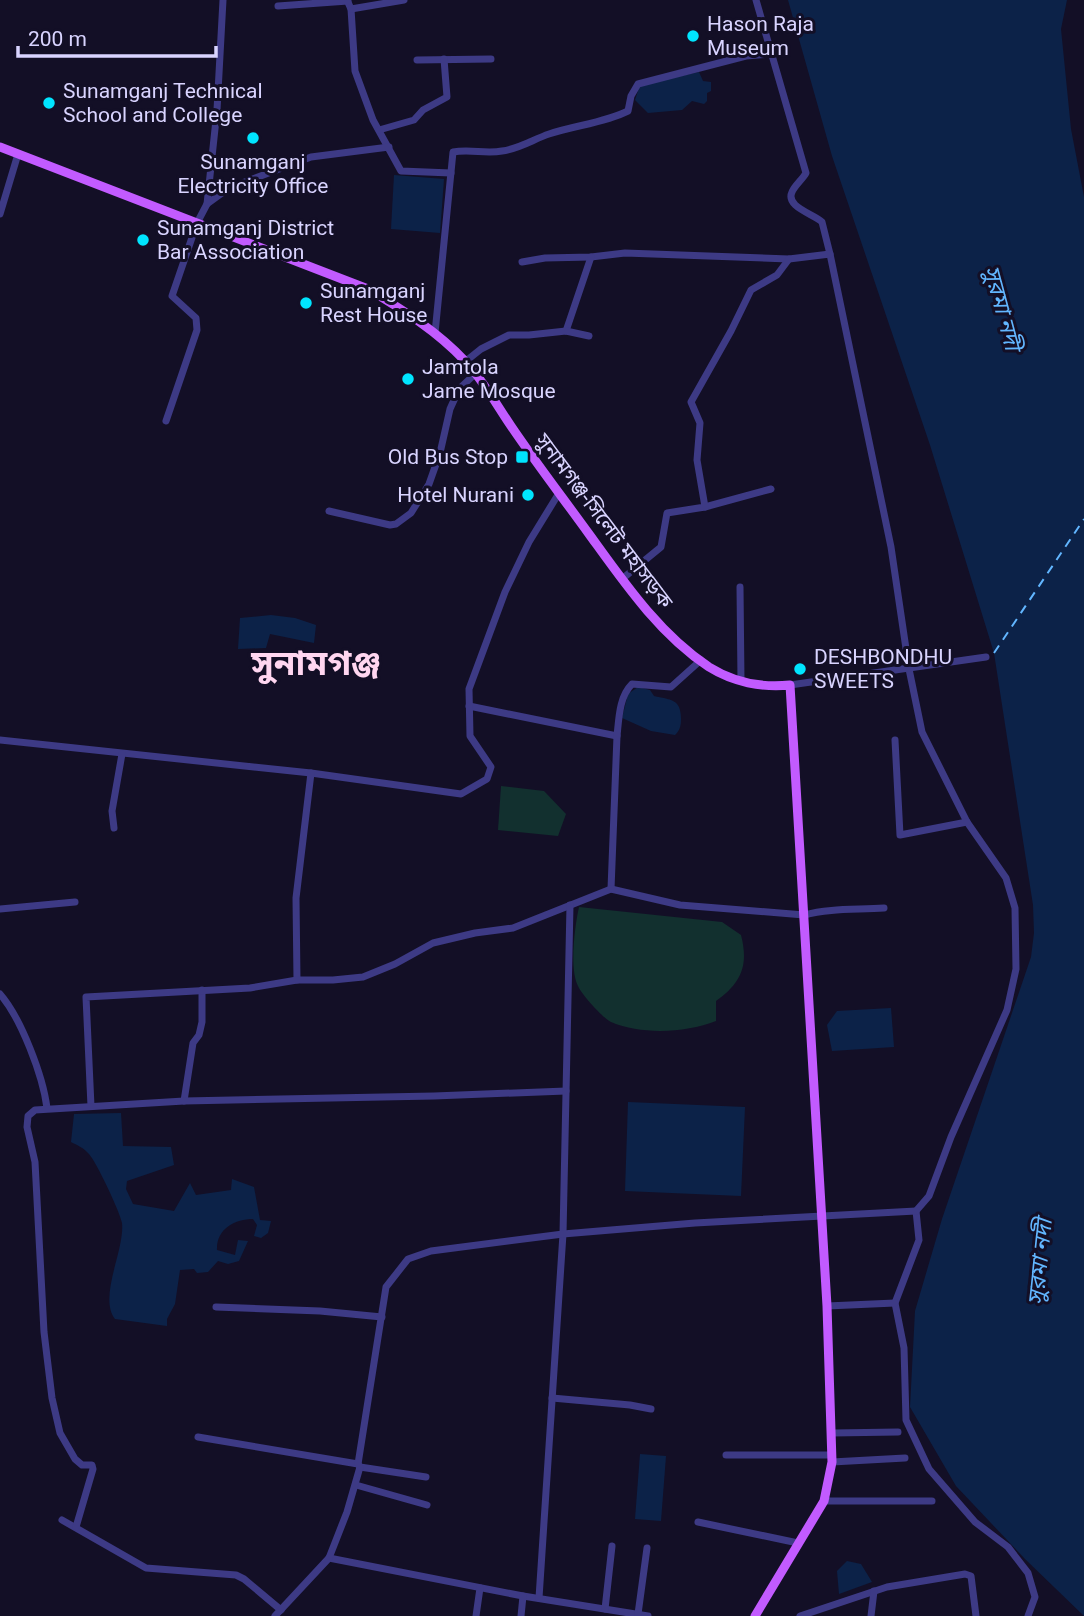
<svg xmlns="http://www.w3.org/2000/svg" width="1084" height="1616" font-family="Roboto,'Noto Sans Bengali',sans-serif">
<rect width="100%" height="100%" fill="#130f26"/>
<!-- green -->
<g fill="#12302f">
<polygon points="501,786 544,791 566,814 558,836 498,830"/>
<path d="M579,907L722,922L741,935C749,966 741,983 716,1001V1021C685,1033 642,1035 611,1022C603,1018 582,995 578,986C569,969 575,925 579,907Z"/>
</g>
<!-- water -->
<g fill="#0c2248">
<polygon points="788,0 1067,0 1061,29 1071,129 1084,197 1084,1616 1025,1559 956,1486 910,1407 915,1311 942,1219 1031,957 1034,933 1033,905 994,653 930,445 832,156"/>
<polygon points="699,72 703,81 711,82 711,91 707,93 707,101 704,104 692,101 682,110 648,113 635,100 640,85"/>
<polygon points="394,175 444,179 440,233 391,229"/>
<polygon points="271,615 295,618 316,625 314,643 270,634 266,648 238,649 240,618"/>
<path d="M638,687L650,690L654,696C670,700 681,698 681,719C681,726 680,730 675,735L651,731L622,718L628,694Z"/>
<polygon points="891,1008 894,1047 832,1051 827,1025 837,1011"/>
<polygon points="628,1102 745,1107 741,1196 625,1191"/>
<path d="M121,1113L123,1146L171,1147L174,1165L127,1181L126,1189L133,1204L174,1211L190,1183L196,1195L231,1190L232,1179L254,1187L260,1220L271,1221L268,1233L261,1238L254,1236L257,1225L253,1219C235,1219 216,1229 217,1250L235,1255L238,1240L248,1241L239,1261L228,1264L218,1261L208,1272L197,1273L194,1269L180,1270L175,1304L167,1319V1326L115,1319C98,1297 125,1250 122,1223C120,1212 97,1163 89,1154C84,1148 77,1145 71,1142L74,1114Z"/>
<polygon points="640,1454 666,1456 661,1521 635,1519"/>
<polygon points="847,1561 861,1564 872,1582 839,1594 837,1571"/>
</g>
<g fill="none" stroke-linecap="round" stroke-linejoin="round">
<!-- ferry -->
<polyline stroke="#62b6ff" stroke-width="2" stroke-dasharray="9 7" stroke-linecap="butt" points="994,653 1084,519"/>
<!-- minor -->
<g stroke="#3d3a85" stroke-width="7">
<polyline points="347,0 351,9 355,71 373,120 401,171 451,173"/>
<path d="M756,0L806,173C802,180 795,185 792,192C785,207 814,214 822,222L830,254L891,547L909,669L922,732L967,822L1006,878L1015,908L1016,969L1007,1010L951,1137L929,1196L916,1211L919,1240L895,1303L904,1348L906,1420L929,1469L975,1522L1008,1547L1028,1573L1035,1597L1028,1616"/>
<polyline points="278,6 348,1"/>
<polyline points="351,9 404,0"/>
<polyline points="417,60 491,59"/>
<polyline points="379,130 414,120 423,110 447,97 444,59"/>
<polyline points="207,204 217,110 223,0"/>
<polyline points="0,214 18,154"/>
<polyline points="522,262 545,258 591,257 625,253 789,259"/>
<polyline points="566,331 591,257"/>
<path d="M435,333L453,152C470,149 486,154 502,151C519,149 534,139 549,134C576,125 604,123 628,111L631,96L638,84L746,56L771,54"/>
<polyline points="466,361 481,349 509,335 529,335 566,331 589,336"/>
<polyline points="166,421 197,330 196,318 172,296 197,223 207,204 229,188 311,157 389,147"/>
<polyline points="705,507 771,489"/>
<polyline points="329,511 390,525 396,524 411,513 429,484 440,453 450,409 459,389 476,373"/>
<polyline points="622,579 661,547 667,513 705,507 697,460 700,423 691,402 731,331 751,290 777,275 789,259 830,254"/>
<polyline points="740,587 741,681"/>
<polyline points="790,685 986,657"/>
<polyline points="469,706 617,736"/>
<polyline points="0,740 311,773 461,794 487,779 491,767 470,736 469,689 505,592 529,542 559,493"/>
<polyline points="895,740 900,835 967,822"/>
<polyline points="114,828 112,811 122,754"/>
<path d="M611,889L617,736C619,718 619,697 632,684L671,687L701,660"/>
<polyline points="0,909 75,902"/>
<polyline points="297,980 296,898 311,773"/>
<path d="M0,994C21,1018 43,1076 47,1108"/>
<polyline points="184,1101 193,1043 199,1035 202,1022 202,990"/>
<path d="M91,1106L86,997L250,988L297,980H333L363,977L395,964L433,943L475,933L513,928L611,889L680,905L804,915C830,908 857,910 884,908"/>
<polyline points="827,1306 895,1303"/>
<polyline points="216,1307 320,1311 382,1317"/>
<polyline points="552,1398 630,1405 651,1409"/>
<polyline points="832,1433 898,1432"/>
<polyline points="198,1437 358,1464"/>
<polyline points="726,1455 832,1455"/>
<polyline points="832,1462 905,1458"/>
<polyline points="360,1467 426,1477"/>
<polyline points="356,1485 427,1505"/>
<polyline points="824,1501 932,1501"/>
<polyline points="62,1520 146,1568 236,1575 244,1579 281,1610"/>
<polyline points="698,1522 798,1543"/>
<polyline points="76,1527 93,1469 92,1465 82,1465 75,1459 60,1433 52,1398 44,1332 35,1162 27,1127 28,1116 35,1110 184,1101 434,1096 566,1091"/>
<polyline points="329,1558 523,1596 648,1616"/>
<polyline points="539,1598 563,1234 570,905"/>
<polyline points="605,1609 612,1546"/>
<polyline points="638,1614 647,1548"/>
<polyline points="275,1616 329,1558 347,1512 360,1467 358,1464 386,1287 408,1259 431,1251 563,1234 695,1223 916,1211"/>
<polyline points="476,1616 480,1588"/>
<polyline points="521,1616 523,1596"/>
<polyline points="800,1616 887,1587 965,1574 971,1576 976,1616"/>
<polyline points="871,1616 874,1591"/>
</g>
<!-- major -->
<path stroke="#c25bff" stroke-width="9" d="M0,147L368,289C403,310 437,331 465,361C483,380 496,404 511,426C536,463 563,498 589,534C623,581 659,634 709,667C733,682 762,688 790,685L827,1306L832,1462L824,1501L755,1616"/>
</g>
<!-- markers -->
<g fill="#00e5ff" stroke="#130f26" stroke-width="2.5">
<circle cx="693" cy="36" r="7"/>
<circle cx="49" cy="103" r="7"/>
<circle cx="253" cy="138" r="7"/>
<circle cx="143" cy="240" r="7"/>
<circle cx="306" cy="303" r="7"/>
<circle cx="408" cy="379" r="7"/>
<rect x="515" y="450" width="14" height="14" rx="3.5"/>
<circle cx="528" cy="495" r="7"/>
<circle cx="800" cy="669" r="7"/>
</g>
<g text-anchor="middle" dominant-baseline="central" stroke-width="6" stroke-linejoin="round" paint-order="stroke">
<!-- poi labels -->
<g font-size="21" fill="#d9d4ff" stroke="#130f26" text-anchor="start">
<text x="707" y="24">Hason Raja<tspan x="707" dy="24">Museum</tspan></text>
<text x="63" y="91">Sunamganj Technical<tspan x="63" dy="24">School and College</tspan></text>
<text x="253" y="162" text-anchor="middle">Sunamganj<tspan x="253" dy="24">Electricity Office</tspan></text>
<text x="157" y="228">Sunamganj District<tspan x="157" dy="24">Bar Association</tspan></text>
<text x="320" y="291">Sunamganj<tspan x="320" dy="24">Rest House</tspan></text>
<text x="422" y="367">Jamtola<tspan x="422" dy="24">Jame Mosque</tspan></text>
<text x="508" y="457" text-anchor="end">Old Bus Stop</text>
<text x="514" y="495" text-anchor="end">Hotel Nurani</text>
<text x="814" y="657">DESHBONDHU<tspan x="814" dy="24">SWEETS</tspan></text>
</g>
<!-- street labels -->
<g font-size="21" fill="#d9d4ff" stroke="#130f26">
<text transform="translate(604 521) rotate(53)">সুনামগঞ্জ-সিলেট মহাসড়ক</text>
</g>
<!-- water labels -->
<g font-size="23" font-style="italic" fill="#62b6ff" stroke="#130f26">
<text transform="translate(1002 308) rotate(75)">সুরমা নদী</text>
<text transform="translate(1040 1262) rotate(-84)">সুরমা নদী</text>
</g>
<!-- town labels -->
<g font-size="35" font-weight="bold" fill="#ffd6f0" stroke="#130f26">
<text x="316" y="663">সুনামগঞ্জ</text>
</g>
</g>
<!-- scale -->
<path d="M18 46v10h198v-10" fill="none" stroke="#d9d4ff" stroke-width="3.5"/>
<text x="28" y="46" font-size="21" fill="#d9d4ff" stroke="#130f26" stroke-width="5" paint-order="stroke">200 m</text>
</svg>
